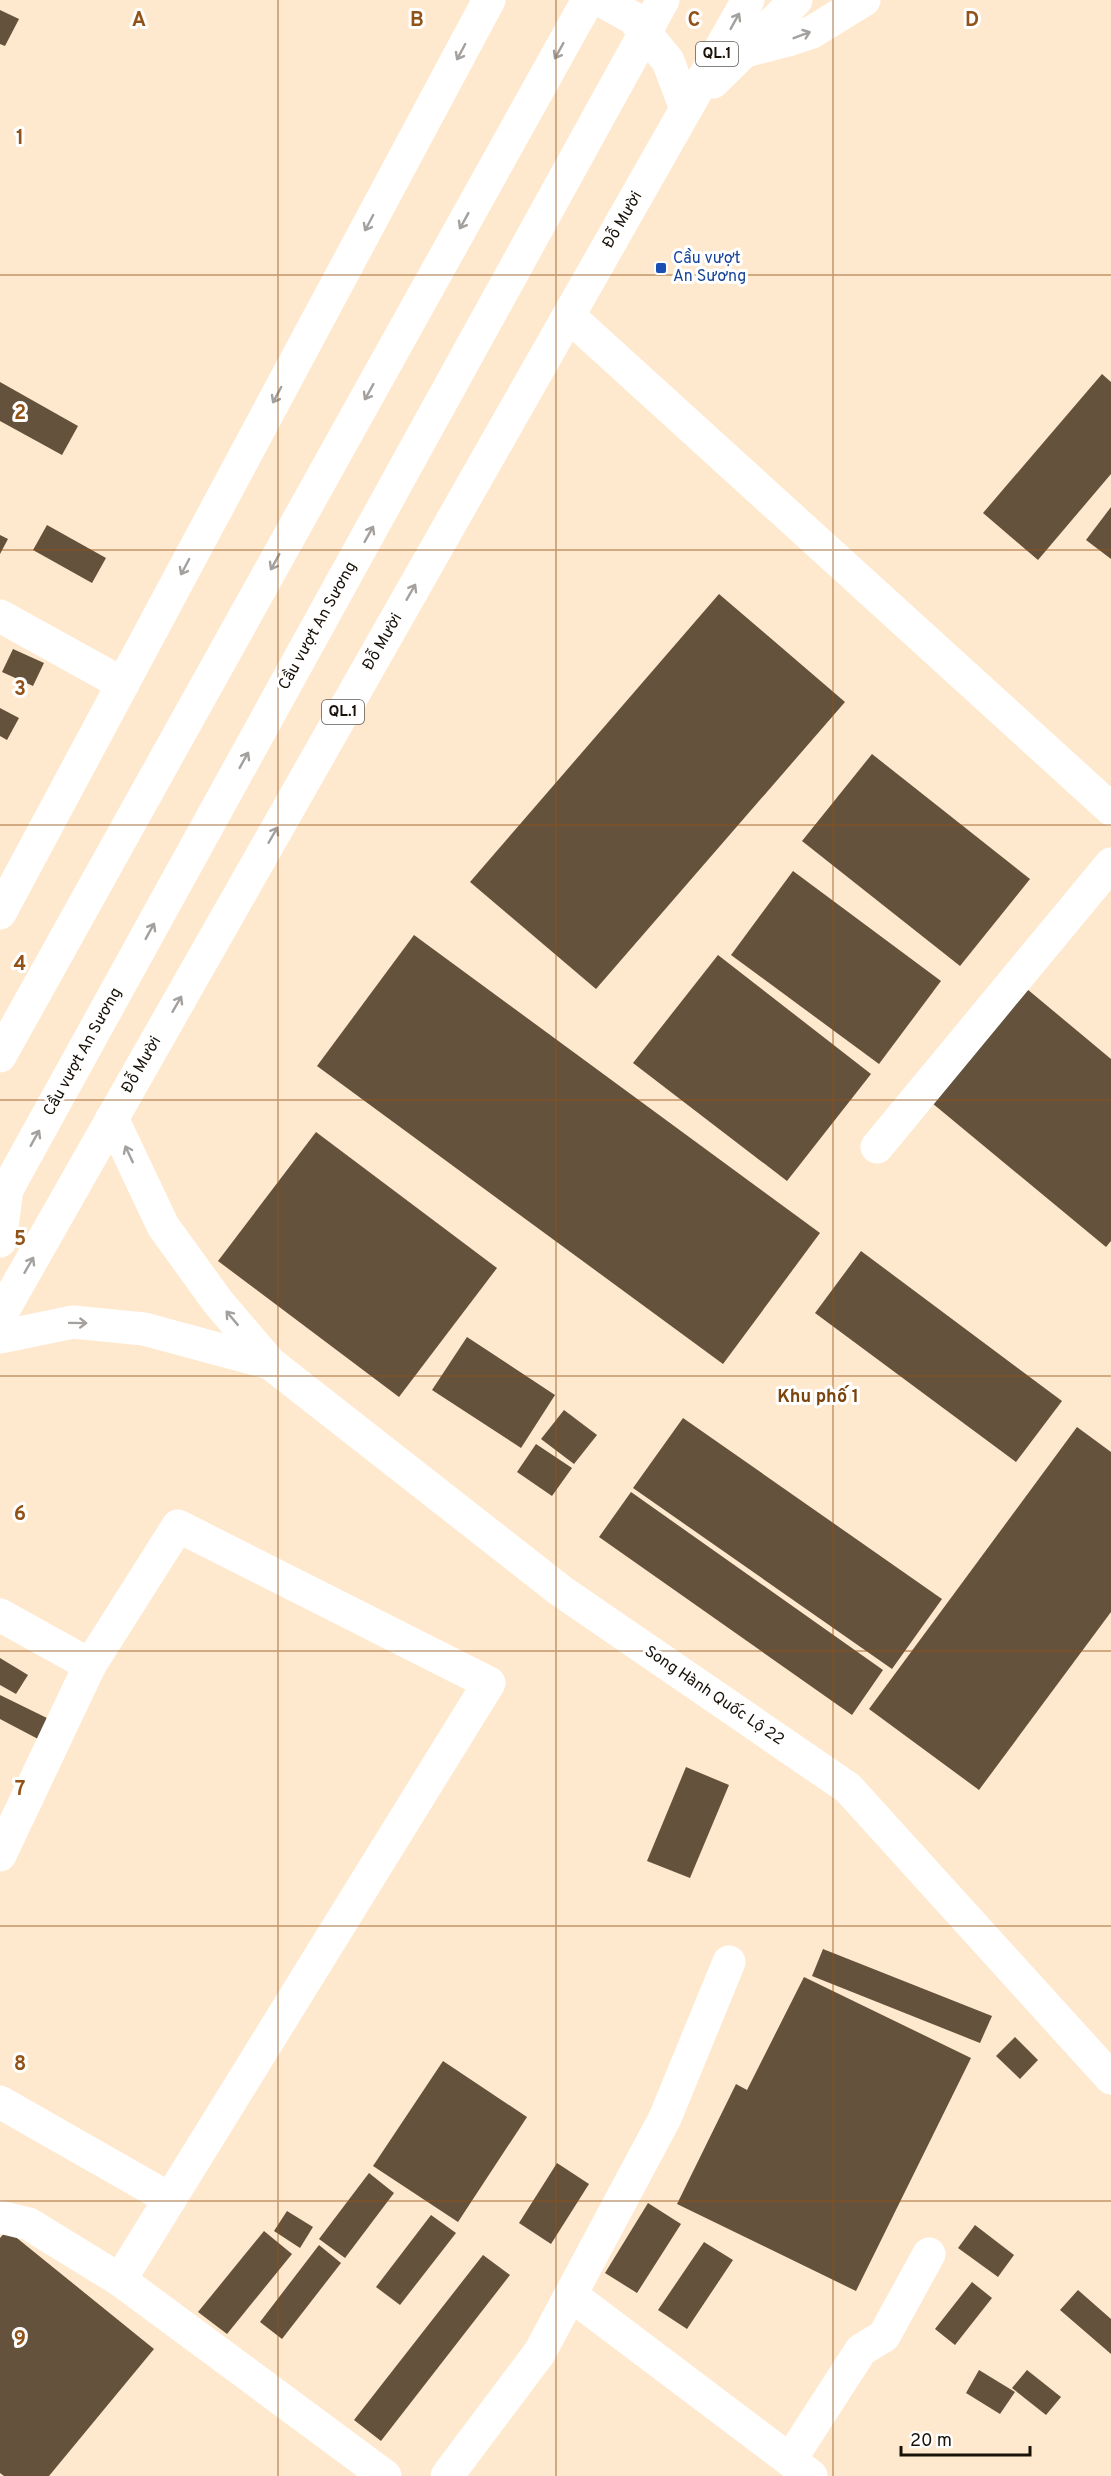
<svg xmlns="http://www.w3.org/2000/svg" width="1111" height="2476" font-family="Overpass,sans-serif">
<rect width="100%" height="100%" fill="#ffe9ce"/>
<!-- building -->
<g fill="#65523c">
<polygon points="0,10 19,19 5,46 0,44"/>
<polygon points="1102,374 1111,382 1111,474 1038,560 983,513"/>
<polygon points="0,382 78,426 62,455 0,421"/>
<polygon points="1111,507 1111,559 1086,540"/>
<polygon points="47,525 106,558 92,583 33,550"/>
<polygon points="0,535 8,539 0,554"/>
<polygon points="719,594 845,702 596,989 470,882"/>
<polygon points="13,649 44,663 33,686 2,672"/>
<polygon points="0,708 19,718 7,740 0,736"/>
<polygon points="872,754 1030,879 960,966 802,841"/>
<polygon points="793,871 941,981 879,1064 731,955"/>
<polygon points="414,935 820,1233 723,1364 317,1066"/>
<polygon points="718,955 871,1074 787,1181 633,1063"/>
<polygon points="1027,989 1111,1059 1111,1241 1106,1247 932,1103"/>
<polygon points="316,1132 497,1268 399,1397 218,1261"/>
<polygon points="861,1251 1062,1401 1016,1462 815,1313"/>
<polygon points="467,1337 555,1395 521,1448 432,1390"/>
<polygon points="564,1410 597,1435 574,1464 541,1439"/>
<polygon points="683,1418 942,1599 892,1669 633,1488"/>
<polygon points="1077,1427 1111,1452 1111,1612 979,1790 869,1709"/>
<polygon points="536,1444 572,1468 552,1496 517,1472"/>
<polygon points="631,1492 883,1670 852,1715 599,1537"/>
<polygon points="0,1658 28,1675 16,1694 0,1685"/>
<polygon points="0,1695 49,1719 38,1739 0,1719"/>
<polygon points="686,1767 729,1785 690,1878 647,1861"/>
<polygon points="823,1949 992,2016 980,2043 812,1976"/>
<polygon points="804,1977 971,2058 856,2291 677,2204 736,2084 747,2090"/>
<polygon points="1015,2037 1038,2060 1020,2079 996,2056"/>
<polygon points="443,2061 527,2117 458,2222 373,2166"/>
<polygon points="557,2163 589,2184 551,2244 519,2223"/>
<polygon points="369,2173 394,2193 345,2258 319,2239"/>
<polygon points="648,2203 681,2224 637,2293 605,2273"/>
<polygon points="287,2211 313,2227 300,2248 274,2231"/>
<polygon points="431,2215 456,2233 400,2305 376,2287"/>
<polygon points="975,2225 1014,2255 998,2277 958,2248"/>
<polygon points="7,2230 154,2349 49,2476 4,2476 0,2473 0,2238"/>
<polygon points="264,2231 292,2254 227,2334 198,2312"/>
<polygon points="704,2242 733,2260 687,2329 658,2310"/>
<polygon points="319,2245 341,2263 282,2339 260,2322"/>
<polygon points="483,2255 510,2275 381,2441 354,2420"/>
<polygon points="972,2282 992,2298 955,2345 935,2329"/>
<polygon points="1078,2290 1111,2319 1111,2354 1060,2310"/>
<polygon points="979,2370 1015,2392 1000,2414 966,2393"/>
<polygon points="1027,2370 1061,2397 1046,2415 1012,2388"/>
</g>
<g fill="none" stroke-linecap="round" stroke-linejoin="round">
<!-- minor -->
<g stroke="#fff" stroke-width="33">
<polyline points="569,316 1111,809"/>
<polyline points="0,616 123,684"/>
<polyline points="112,1118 163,1226 218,1302 270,1363 561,1591 848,1788 1111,2078"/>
<polyline points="877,1147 1111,864"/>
<polyline points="0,1337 73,1322 144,1329 270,1363"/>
<polyline points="0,1615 90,1665"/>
<polyline points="0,1855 90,1665 178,1526 489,1683 120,2280"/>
<polyline points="0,2102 170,2199"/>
<polyline points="0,2217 29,2224 120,2280 385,2476"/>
<polyline points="571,2295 811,2476"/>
<polyline points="790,2460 861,2350 884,2336 929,2254"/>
<polyline points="447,2476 540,2352 665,2118 729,1962"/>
</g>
<!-- highway -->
<g stroke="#fff" stroke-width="33">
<polyline points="601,0 633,18 668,61 686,109"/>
<polyline points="745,51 788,40 812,32 864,0"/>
<polyline points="713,82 796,0"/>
<polyline points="0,913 489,0"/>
<polyline points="0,1056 588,0"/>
<polyline points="0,1202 663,0"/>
<polyline points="0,1241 7,1189"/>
<polyline points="0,1316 748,0"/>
</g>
</g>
<!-- one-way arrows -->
<defs><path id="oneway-shaft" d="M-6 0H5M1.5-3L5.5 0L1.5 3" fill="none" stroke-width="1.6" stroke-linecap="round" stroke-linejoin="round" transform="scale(1.5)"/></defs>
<g stroke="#a3a09d">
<use href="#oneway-shaft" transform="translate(735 21) rotate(-61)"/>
<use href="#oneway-shaft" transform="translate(802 35) rotate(-21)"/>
<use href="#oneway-shaft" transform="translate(559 51) rotate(119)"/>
<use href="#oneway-shaft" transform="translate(461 52) rotate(118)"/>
<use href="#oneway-shaft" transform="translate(464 221) rotate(119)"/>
<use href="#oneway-shaft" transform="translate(369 223) rotate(118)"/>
<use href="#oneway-shaft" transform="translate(369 392) rotate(119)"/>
<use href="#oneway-shaft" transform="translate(277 395) rotate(118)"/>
<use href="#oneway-shaft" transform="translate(369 534) rotate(-61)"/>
<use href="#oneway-shaft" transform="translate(275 562) rotate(119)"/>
<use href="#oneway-shaft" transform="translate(185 567) rotate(118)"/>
<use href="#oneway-shaft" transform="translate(411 592) rotate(-60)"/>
<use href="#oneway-shaft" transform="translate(244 760) rotate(-61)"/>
<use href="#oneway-shaft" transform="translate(273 835) rotate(-60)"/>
<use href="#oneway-shaft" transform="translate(150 931) rotate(-61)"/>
<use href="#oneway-shaft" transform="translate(177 1004) rotate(-60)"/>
<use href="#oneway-shaft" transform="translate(35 1138) rotate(-61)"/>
<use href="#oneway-shaft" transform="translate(129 1154) rotate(-115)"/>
<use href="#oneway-shaft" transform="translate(29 1265) rotate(-60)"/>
<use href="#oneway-shaft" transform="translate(232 1318) rotate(-130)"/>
<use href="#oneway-shaft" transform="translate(78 1323) rotate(1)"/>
</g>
<!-- grid -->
<path fill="none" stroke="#915218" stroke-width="1.5" stroke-opacity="0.55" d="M278,0V2476M556,0V2476M833,0V2476M0,275H1111M0,550H1111M0,825H1111M0,1100H1111M0,1376H1111M0,1651H1111M0,1926H1111M0,2201H1111"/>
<!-- markers -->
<rect fill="#1a4fb4" stroke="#fff" stroke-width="2" x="655" y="262" width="12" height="12" rx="3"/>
<g text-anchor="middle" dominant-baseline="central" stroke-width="6" stroke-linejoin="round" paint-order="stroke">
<!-- shield labels -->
<g fill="#fff" stroke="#5e5953" stroke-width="1.5">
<rect x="696" y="42" width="42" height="24" rx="4.5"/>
<rect x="322" y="700" width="42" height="24" rx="4.5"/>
</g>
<g font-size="15" font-weight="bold" fill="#191209">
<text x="717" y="54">QL.1</text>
<text x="343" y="712">QL.1</text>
</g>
<!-- street labels -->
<g font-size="16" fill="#191209" stroke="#fff">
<text transform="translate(623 220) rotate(-60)">Đỗ Mười</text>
<text transform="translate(318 626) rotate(-61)">Cầu vượt An Sương</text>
<text transform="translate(383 642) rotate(-60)">Đỗ Mười</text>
<text transform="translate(83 1052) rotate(-61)">Cầu vượt An Sương</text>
<text transform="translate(142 1065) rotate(-60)">Đỗ Mười</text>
<text transform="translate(714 1696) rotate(34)">Song Hành Quốc Lộ 22</text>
</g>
<!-- transit labels -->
<g font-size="16" fill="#164399" stroke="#fff" text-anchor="start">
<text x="673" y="259">Cầu vượt<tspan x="673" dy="18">An Sương</tspan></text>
</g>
<!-- neighbourhood labels -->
<g font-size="18" font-weight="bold" fill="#7c440d" stroke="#fff">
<text x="818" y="1397">Khu phố 1</text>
</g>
</g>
<g font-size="20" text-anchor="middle" font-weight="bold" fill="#915218" stroke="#fff" stroke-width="6" stroke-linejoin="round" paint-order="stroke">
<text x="139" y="26">A</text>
<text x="417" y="26">B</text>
<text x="694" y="26">C</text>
<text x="972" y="26">D</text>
<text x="20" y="144">1</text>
<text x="20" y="419">2</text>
<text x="20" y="695">3</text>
<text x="20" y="970">4</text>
<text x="20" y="1245">5</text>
<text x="20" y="1520">6</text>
<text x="20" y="1795">7</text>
<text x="20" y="2070">8</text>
<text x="20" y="2345">9</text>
</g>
<!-- scale -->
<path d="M901 2446v9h129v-9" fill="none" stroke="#191209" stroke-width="3"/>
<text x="910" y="2446" font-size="18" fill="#191209" stroke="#ffffff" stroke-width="4.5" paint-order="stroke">20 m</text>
</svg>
